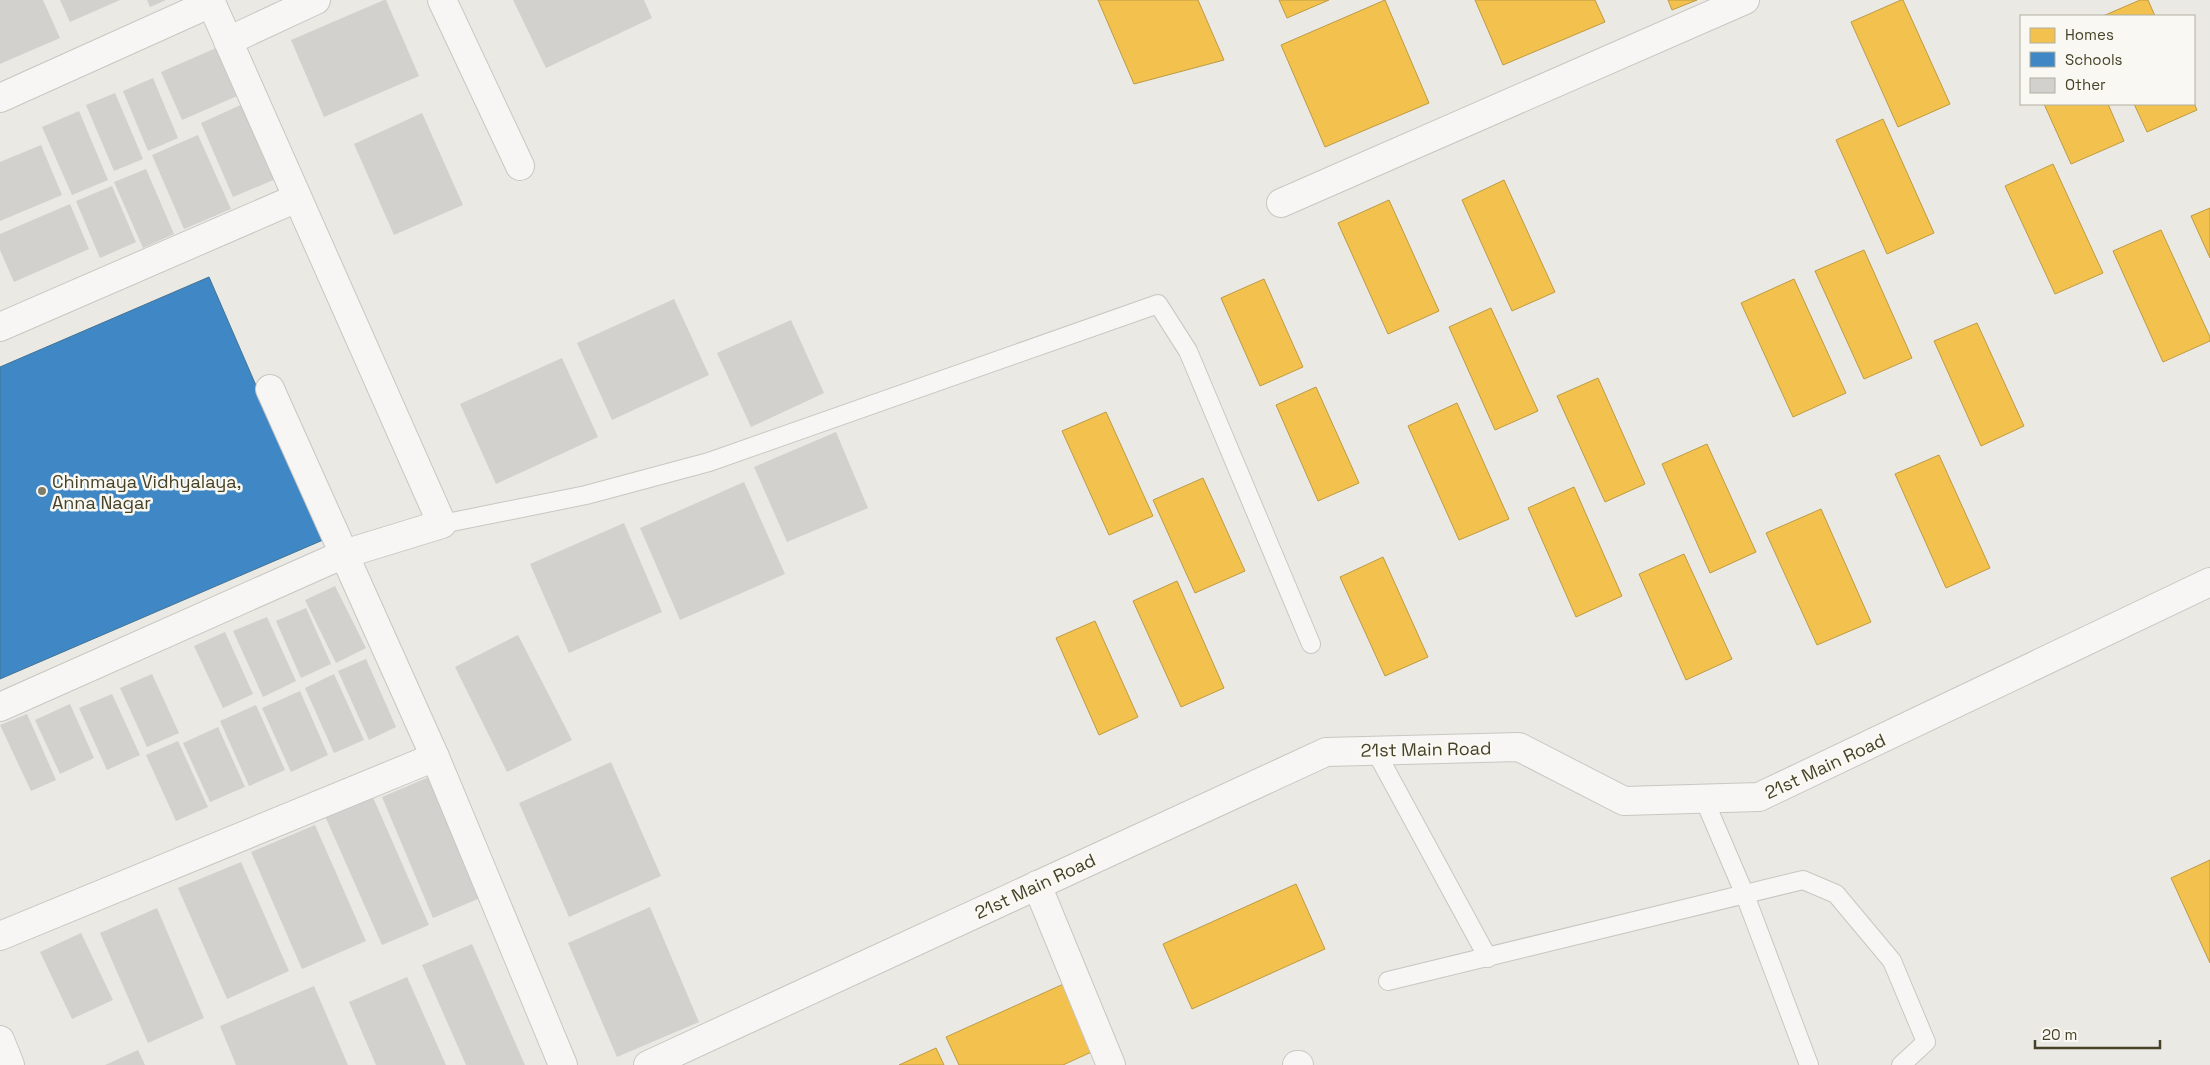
<svg xmlns="http://www.w3.org/2000/svg" width="2210" height="1065" font-family="'Space Grotesk',sans-serif">
<rect width="100%" height="100%" fill="#eae9e4"/>
<!-- homes -->
<g fill="#f2c14e" stroke="#be9b43">
<polygon points="1098,0 1198,0 1224,60 1134,84"/>
<polygon points="1279,0 1329,0 1287,18"/>
<polygon points="1385,0 1429,103 1325,147 1281,45"/>
<polygon points="1475,0 1595,0 1605,22 1503,65"/>
<polygon points="1668,0 1697,0 1672,10"/>
<polygon points="1901,0 1903,0 1950,104 1898,127 1851,22"/>
<polygon points="2140,0 2148,0 2155,16 2103,16"/>
<polygon points="2194,103 2197,110 2147,132 2134,104"/>
<polygon points="2044,104 2108,104 2124,141 2071,164"/>
<polygon points="1883,119 1934,233 1887,254 1836,140"/>
<polygon points="2053,164 2103,273 2055,294 2005,186"/>
<polygon points="1504,180 1555,292 1512,311 1462,200"/>
<polygon points="1389,200 1439,311 1388,334 1338,223"/>
<polygon points="2210,208 2210,258 2191,216"/>
<polygon points="2161,230 2210,337 2210,341 2163,362 2113,251"/>
<polygon points="1864,250 1912,358 1864,379 1815,271"/>
<polygon points="1264,279 1303,367 1260,386 1221,298"/>
<polygon points="1794,279 1846,393 1793,417 1741,303"/>
<polygon points="1491,308 1538,411 1495,430 1449,327"/>
<polygon points="1977,323 2024,426 1981,446 1934,341"/>
<polygon points="1598,378 1645,484 1605,502 1557,396"/>
<polygon points="1316,387 1359,483 1318,501 1276,405"/>
<polygon points="1457,403 1509,519 1459,540 1408,426"/>
<polygon points="1106,412 1153,516 1109,535 1062,431"/>
<polygon points="1707,444 1756,552 1710,573 1662,464"/>
<polygon points="1939,455 1990,568 1946,588 1895,474"/>
<polygon points="1203,478 1245,571 1195,593 1153,500"/>
<polygon points="1574,487 1622,596 1576,617 1528,508"/>
<polygon points="1821,509 1871,622 1817,645 1766,533"/>
<polygon points="1684,554 1732,659 1686,680 1639,574"/>
<polygon points="1383,557 1428,657 1385,676 1340,577"/>
<polygon points="1177,581 1224,688 1181,707 1133,601"/>
<polygon points="1095,621 1138,717 1099,735 1056,638"/>
<polygon points="2210,860 2210,963 2171,878"/>
<polygon points="1296,884 1325,949 1192,1009 1163,944"/>
<polygon points="1068,982 1098,1049 1063,1065 959,1065 946,1037"/>
<polygon points="936,1048 944,1065 899,1065"/>
</g>
<!-- schools -->
<polygon fill="#3f88c5" stroke="#417396" points="209,277 323,540 0,679 0,367"/>
<!-- building -->
<g fill="#d2d1cd">
<polygon points="0,0 43,0 60,38 0,64"/>
<polygon points="60,0 120,0 70,22"/>
<polygon points="147,0 166,0 150,7"/>
<polygon points="384,0 386,0 419,76 324,117 291,40"/>
<polygon points="513,0 644,0 652,18 546,68"/>
<polygon points="223,45 244,93 182,120 161,72"/>
<polygon points="153,78 178,138 148,151 123,91"/>
<polygon points="115,93 143,159 114,171 86,105"/>
<polygon points="245,103 278,178 233,197 201,123"/>
<polygon points="79,111 108,180 72,195 42,127"/>
<polygon points="422,113 463,205 394,235 354,144"/>
<polygon points="198,135 231,209 184,229 152,155"/>
<polygon points="41,145 62,195 0,221 0,162"/>
<polygon points="146,169 174,234 143,248 114,182"/>
<polygon points="112,186 136,242 100,258 76,201"/>
<polygon points="70,204 89,249 14,282 0,250 0,234"/>
<polygon points="674,299 709,375 612,420 577,343"/>
<polygon points="791,320 824,393 751,427 717,353"/>
<polygon points="562,358 598,437 496,484 460,404"/>
<polygon points="836,432 868,508 787,542 754,467"/>
<polygon points="744,482 785,574 680,620 640,528"/>
<polygon points="624,523 662,612 569,653 530,564"/>
<polygon points="335,586 366,648 336,663 305,600"/>
<polygon points="306,608 331,664 301,678 276,621"/>
<polygon points="267,617 296,681 263,697 233,631"/>
<polygon points="225,632 253,694 223,708 194,646"/>
<polygon points="518,635 572,740 507,772 455,667"/>
<polygon points="366,659 396,727 369,740 338,671"/>
<polygon points="152,674 179,733 147,747 120,688"/>
<polygon points="334,674 364,740 334,753 305,688"/>
<polygon points="300,691 328,755 291,772 262,708"/>
<polygon points="112,694 140,755 107,770 79,708"/>
<polygon points="70,704 94,758 60,774 35,720"/>
<polygon points="256,705 285,770 249,786 220,721"/>
<polygon points="27,714 56,780 31,791 0,725"/>
<polygon points="218,727 245,787 210,802 183,743"/>
<polygon points="178,741 208,807 176,821 146,755"/>
<polygon points="611,762 661,876 569,917 519,803"/>
<polygon points="429,777 480,898 433,918 382,797"/>
<polygon points="372,795 429,925 382,945 325,816"/>
<polygon points="315,825 366,941 302,969 251,852"/>
<polygon points="241,862 289,971 227,999 178,888"/>
<polygon points="650,907 699,1022 617,1057 568,943"/>
<polygon points="157,908 204,1018 148,1043 100,933"/>
<polygon points="81,933 113,1000 72,1019 40,952"/>
<polygon points="472,944 525,1065 466,1065 422,965"/>
<polygon points="407,977 446,1065 376,1065 349,1002"/>
<polygon points="314,986 348,1065 236,1065 220,1026"/>
<polygon points="138,1050 145,1065 105,1065"/>
</g>
<g fill="none" stroke-linecap="round" stroke-linejoin="round">
<!-- service casing -->
<g stroke="#c8c7c2" stroke-width="20">
<g id="service">
<polyline points="442,524 586,495 709,462 1158,304 1188,351 1311,644"/>
<polyline points="1375,750 1488,958"/>
<polyline points="1704,799 1745,895 1809,1065"/>
<polyline points="1388,981 1803,880 1836,894 1892,961 1926,1042 1901,1065"/>
</g>
</g>
<!-- minor casing -->
<g stroke="#c8c7c2" stroke-width="30">
<g id="minor">
<polyline points="210,0 442,524 344,554 435,757 563,1065"/>
<polyline points="442,0 520,166"/>
<polyline points="228,41 316,0"/>
<polyline points="0,98 211,3"/>
<polyline points="1281,203 1745,0"/>
<polyline points="0,327 297,198"/>
<polyline points="0,707 344,554 270,389"/>
<polyline points="1037,885 1111,1065"/>
<polyline points="0,936 435,757"/>
<polyline points="0,1040 10,1065"/>
<polyline points="648,1065 1326,752 1519,747 1624,801 1759,797 2210,582"/>
<polyline points="1297,1065 1299,1065"/>
</g>
</g>
<!-- service -->
<use href="#service" stroke="#f7f6f4" stroke-width="18"/>
<!-- minor -->
<use href="#minor" stroke="#f7f6f4" stroke-width="28"/>
</g>
<!-- markers -->
<circle fill="#7f7c6a" stroke="#f9f8f2" stroke-width="2" cx="42" cy="491" r="5"/>
<g text-anchor="middle" dominant-baseline="central" stroke-width="5" stroke-linejoin="round" paint-order="stroke">
<!-- poi labels -->
<g font-size="18" fill="#464228" stroke="#f9f8f2" text-anchor="start">
<text x="52" y="481">Chinmaya Vidhyalaya,<tspan x="52" dy="21">Anna Nagar</tspan></text>
</g>
<!-- street labels -->
<g font-size="18" fill="#464228" stroke="#f9f8f2">
<text transform="translate(1426 749) rotate(-1)">21st Main Road</text>
<text transform="translate(1825 766) rotate(-25)">21st Main Road</text>
<text transform="translate(1035 886) rotate(-25)">21st Main Road</text>
</g>
</g>
<!-- legend -->
<rect x="2020" y="15" width="175" height="90" fill="#f9f8f2" stroke="#b1afa1"/>
<rect x="2030" y="28" width="25" height="15" fill="#f2c14e" stroke="#b1afa1"/>
<text x="2065" y="40" font-size="15" fill="#464228">Homes</text>
<rect x="2030" y="52" width="25" height="15" fill="#3f88c5" stroke="#b1afa1"/>
<text x="2065" y="65" font-size="15" fill="#464228">Schools</text>
<rect x="2030" y="78" width="25" height="15" fill="#d2d1cd" stroke="#b1afa1"/>
<text x="2065" y="90" font-size="15" fill="#464228">Other</text>
<!-- scale -->
<path d="M2035 1040v8h125v-8" fill="none" stroke="#464228" stroke-width="2.5"/>
<text x="2042" y="1040" font-size="15" fill="#464228" stroke="#f9f8f2" stroke-width="4" paint-order="stroke">20 m</text>
</svg>
